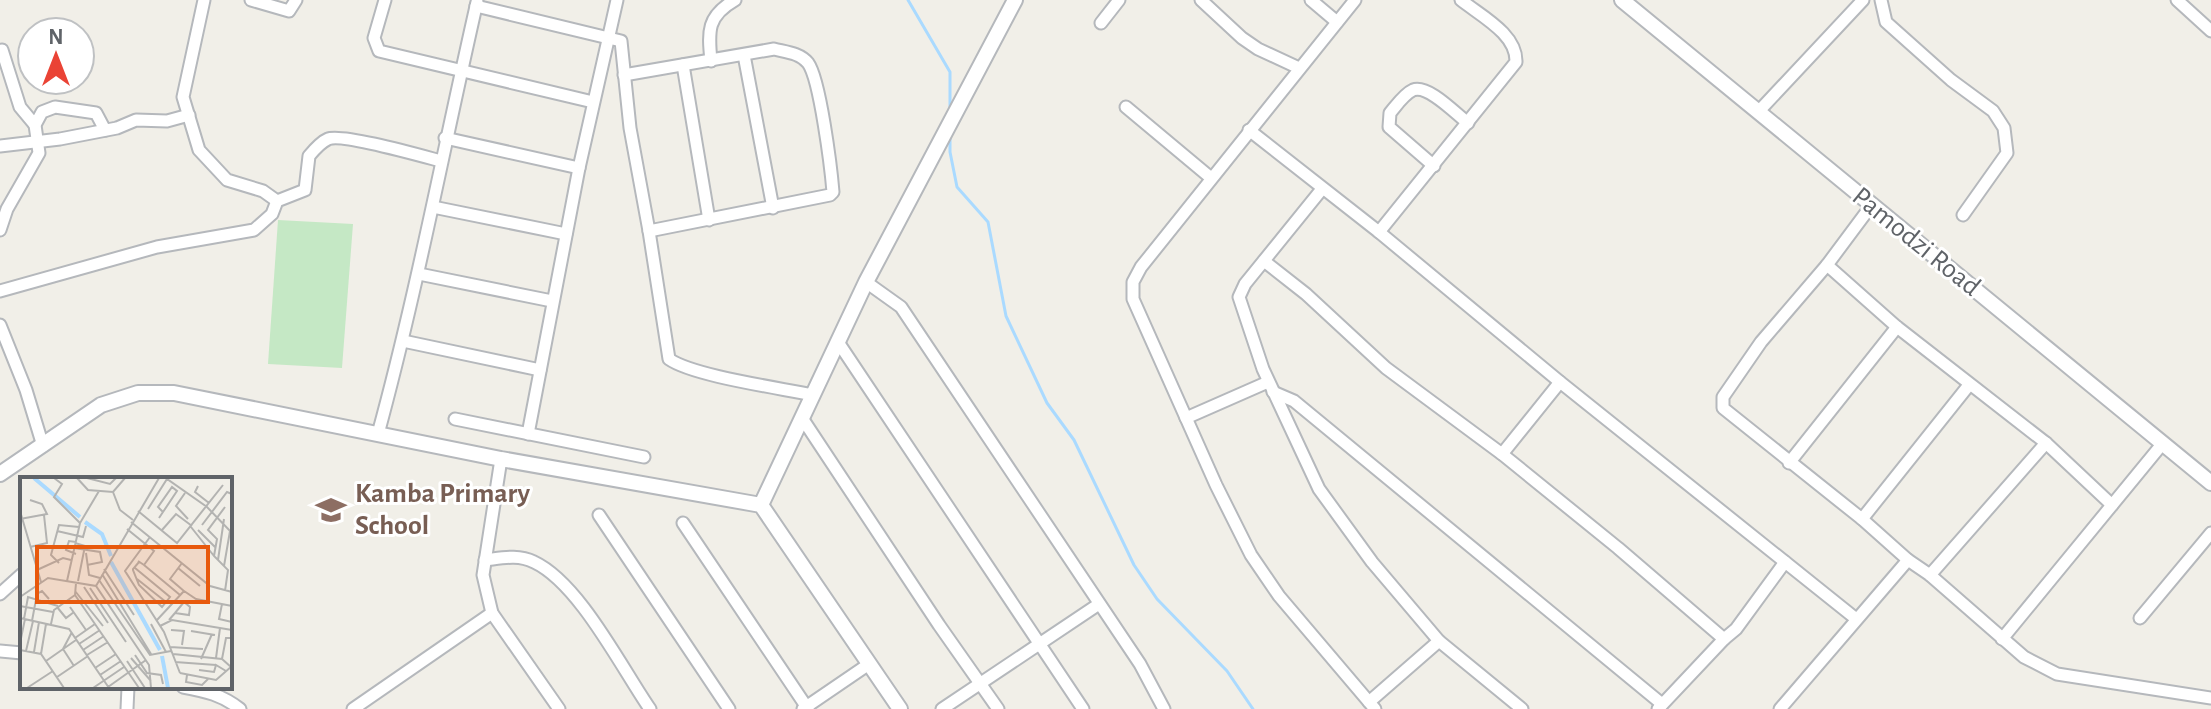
<svg xmlns="http://www.w3.org/2000/svg" width="2211" height="709" font-family="'Alegreya Sans',sans-serif">
<rect width="100%" height="100%" fill="#f1efe8"/>
<!-- green -->
<polygon fill="#c5e8c5" points="278,220 353,224 342,368 268,364"/>
<g fill="none" stroke-linecap="round" stroke-linejoin="round">
<!-- stream -->
<g stroke="#aadaff" stroke-width="3">
<polyline points="908,0 950,72 950,109"/>
<polyline points="950,136 950,152 957,187 988,222 1006,316 1047,403 1074,440 1134,565 1157,599 1227,671 1253,709"/>
</g>
<!-- minor casing -->
<g stroke="#b5b8bc" stroke-width="15">
<g id="minor">
<polyline points="204,0 183,97 199,150 227,180 263,191 277,201"/>
<polyline points="251,0 289,11 296,0"/>
<polyline points="385,0 374,38 379,51 593,102"/>
<polyline points="1201,0 1242,38 1258,49 1299,68"/>
<polyline points="1311,0 1337,22"/>
<polyline points="1355,0 1141,267 1133,282 1133,299 1216,485 1251,555 1279,596 1375,709"/>
<polyline points="1881,0 1886,22 1951,80 1993,111 2004,128 2007,153 1963,215"/>
<polyline points="2177,0 2211,31"/>
<path d="M476,6L621,41L630,128L649,231L669,359C693,376 780,388 813,395"/>
<polyline points="1101,23 1119,0"/>
<polyline points="2,50 20,107 35,125"/>
<polyline points="744,55 773,208"/>
<path d="M711,61C708,31 707,16 735,0"/>
<polyline points="683,65 709,220"/>
<path d="M624,75L774,49C786,52 800,53 808,63C820,79 831,168 833,192L830,195L649,231"/>
<polyline points="1126,107 1211,178"/>
<polyline points="1759,111 1863,0"/>
<path d="M1249,130L1379,232L1516,62C1517,34 1481,16 1461,0"/>
<polyline points="445,138 579,168"/>
<polyline points="0,146 60,139 117,128 136,120 167,121 189,115"/>
<path d="M1434,166L1389,127L1390,113C1396,106 1404,94 1413,90C1428,84 1456,114 1468,123"/>
<polyline points="1322,189 1245,284 1239,297 1263,369 1319,489 1372,562 1439,641 1522,709"/>
<polyline points="433,207 566,234"/>
<polyline points="0,230 7,209 39,153 35,125 42,112 55,107 96,113 105,130"/>
<polyline points="1379,232 1560,382 1855,618"/>
<polyline points="1264,261 1306,294 1386,368 1502,454 1618,548 1724,639 1658,709"/>
<polyline points="1827,265 1897,327 2046,443 2112,505"/>
<polyline points="419,274 552,301"/>
<polyline points="866,282 901,307 1140,664 1164,709"/>
<path d="M0,291L157,247L254,230L272,214L277,201L305,190L309,156C314,150 321,142 328,139C341,133 422,156 441,161"/>
<polyline points="0,325 26,390 43,446"/>
<polyline points="403,341 540,370"/>
<polyline points="838,342 1083,709"/>
<polyline points="1273,392 1294,401 1662,704"/>
<polyline points="802,418 939,625 998,709"/>
<polyline points="1186,418 1268,382"/>
<polyline points="455,419 644,457"/>
<path d="M378,434C417,291 444,146 477,2"/>
<polyline points="528,434 579,168 617,0"/>
<polyline points="1502,454 1560,382"/>
<polyline points="501,459 483,575 492,613 559,709"/>
<polyline points="1789,463 1897,327"/>
<polyline points="599,515 729,709"/>
<polyline points="1862,519 1969,385"/>
<polyline points="683,523 808,709"/>
<path d="M485,560C502,558 518,554 534,562C579,583 621,667 650,709"/>
<polyline points="1908,560 1930,575 2024,657 2057,674 2211,698"/>
<polyline points="1930,575 2046,443"/>
<polyline points="0,594 22,574"/>
<polyline points="2140,618 2211,533"/>
<polyline points="1724,639 1736,629 1785,562"/>
<polyline points="2002,639 2163,443"/>
<polyline points="0,651 22,653"/>
<path d="M183,687C206,691 222,695 240,709"/>
<polyline points="1369,702 1439,641"/>
<polyline points="127,709 128,687"/>
<polyline points="353,709 492,613"/>
<polyline points="803,709 869,664"/>
<polyline points="942,709 1099,604"/>
<polyline points="1780,709 1908,560 1862,519 1723,408 1723,397 1761,342 1827,265 1871,206"/>
</g>
</g>
<!-- tertiary casing -->
<g stroke="#b5b8bc" stroke-width="18">
<g id="tertiary">
<polyline points="1622,0 2211,483"/>
<polyline points="0,474 101,405 138,393 174,393 501,459 761,505 900,709"/>
<polyline points="761,505 866,282 1015,0"/>
</g>
</g>
<!-- minor -->
<use href="#minor" stroke="#fff" stroke-width="11"/>
<!-- tertiary -->
<use href="#tertiary" stroke="#fff" stroke-width="14"/>
</g>
<!-- icons -->
<defs>
<g id="school-bare" transform="scale(2.4)"><path d="M0-5L7-2L0 1L-7-2ZM-4 1L0 2.5L4 1V4Q0 6-4 4Z" fill="#8d6e63" stroke="#fff" stroke-width="2.5" paint-order="stroke"/></g>
</defs>
<g fill-rule="evenodd">
<use href="#school-bare" x="331" y="510"/>
</g>
<g text-anchor="middle" dominant-baseline="central" stroke-width="6" stroke-linejoin="round" paint-order="stroke">
<!-- street labels -->
<g font-size="28" fill="#5f6368" stroke="#fff">
<text transform="translate(1916 242) rotate(39)">Pamodzi Road</text>
</g>
<!-- education labels -->
<g font-size="28" font-weight="bold" fill="#785e54" stroke="#fff" text-anchor="start">
<text x="355" y="494">Kamba Primary<tspan x="355" dy="32">School</tspan></text>
</g>
</g>
<!-- overview -->
<g transform="translate(20 477)">
<rect width="212" height="212" fill="#f1efe8"/>
<path fill="none" stroke="#aadaff" stroke-width="4" d="M14,1L60,40M65,45L82,57L91,79M91,85L140,173M142,179L148,211"/>
<path fill="none" stroke="#b3b3b1" stroke-width="2" d="M34,1L42,7L34,20L60,46M57,1L68,13L93,15L105,1M67,1L90,7L96,1M178,9L175,15L189,26M93,15L100,33L113,43M165,16L156,29L168,42M128,32L147,2L187,30L212,56M0,34L21,105M118,34L157,66L203,8M139,41L143,35L138,30L152,10L157,14L143,35M0,42L27,37L22,27L10,23M111,45L190,109L212,115M182,48L207,15L212,17M171,50L194,79M107,52L134,74L124,88L118,84M142,53L156,37L172,49M178,53L195,70M37,54L63,60L66,49M130,60L105,94L144,155L160,196M56,65L49,64L46,73L56,77M55,66L65,69L58,104M10,70L27,66L24,38M54,71L80,75L82,85L67,88M66,76L69,98L80,101M198,83L204,42M39,86L31,78L39,48L59,50M124,88L160,118M204,89L210,54M115,91L150,120L142,130L119,108L113,93V92L119,85M158,91L180,109M84,92L114,138M17,93L43,81L51,83M82,97L131,177M117,102L146,125M79,103L130,178L151,174M47,104L60,46L79,14M56,106L55,118L119,211M76,109L139,1M64,110L88,146M70,111L106,165M55,114L83,149M164,114L176,122L212,129M205,114L208,93L194,79L197,62L188,53L205,30M0,120L28,101L76,109L129,188L131,211M202,127L199,142L212,145M0,129L33,135M37,130L46,141L54,135M50,130L66,153M0,141L49,152L89,211M4,142L8,120L38,129M137,143L164,114L150,102L162,86M149,143L155,136L164,125L170,130L169,138L155,136M12,144L17,117L22,114L29,122M31,147L34,133L55,118M131,147L146,175M140,149L152,143L212,153M151,153L164,154L162,168M171,154L195,158M52,155L43,172L54,189M55,161L75,147M0,166L5,142M59,167L80,153M150,170L183,172M0,173L21,177L44,211M63,173L84,159M6,174L13,144M14,175L19,145M21,177L26,147M153,177L202,182L211,190M67,178L88,165M115,178L127,196L141,198L143,207M111,181L131,204M196,181L200,151M181,182L192,157M202,182L206,161H212M26,184L56,163M107,184L125,211M155,185L196,188M75,191L96,177M179,193L194,195L196,188L206,194M160,196L196,203L212,189M80,198L101,184M167,198L166,205L182,208L188,202M37,200L68,179M88,210L126,183M7,211L33,194M73,211L104,190"/>
<path fill="#e8590c" fill-opacity="0.15" stroke="#e8590c" stroke-width="4" d="M17,70H188V125H17Z"/>
<rect width="212" height="212" fill="none" stroke="#5f6368" stroke-width="4"/>
</g>
<!-- north arrow -->
<g transform="translate(56 56)"><circle r="38" fill="#ffffff" stroke="#bfc1c3" stroke-width="2"/>
<path d="M0-6L14 30L0 20L-14 30Z" fill="#ea4335"/>
<text y="-12" font-size="22" font-weight="bold" text-anchor="middle" fill="#5f6368">N</text>
</g>
</svg>
